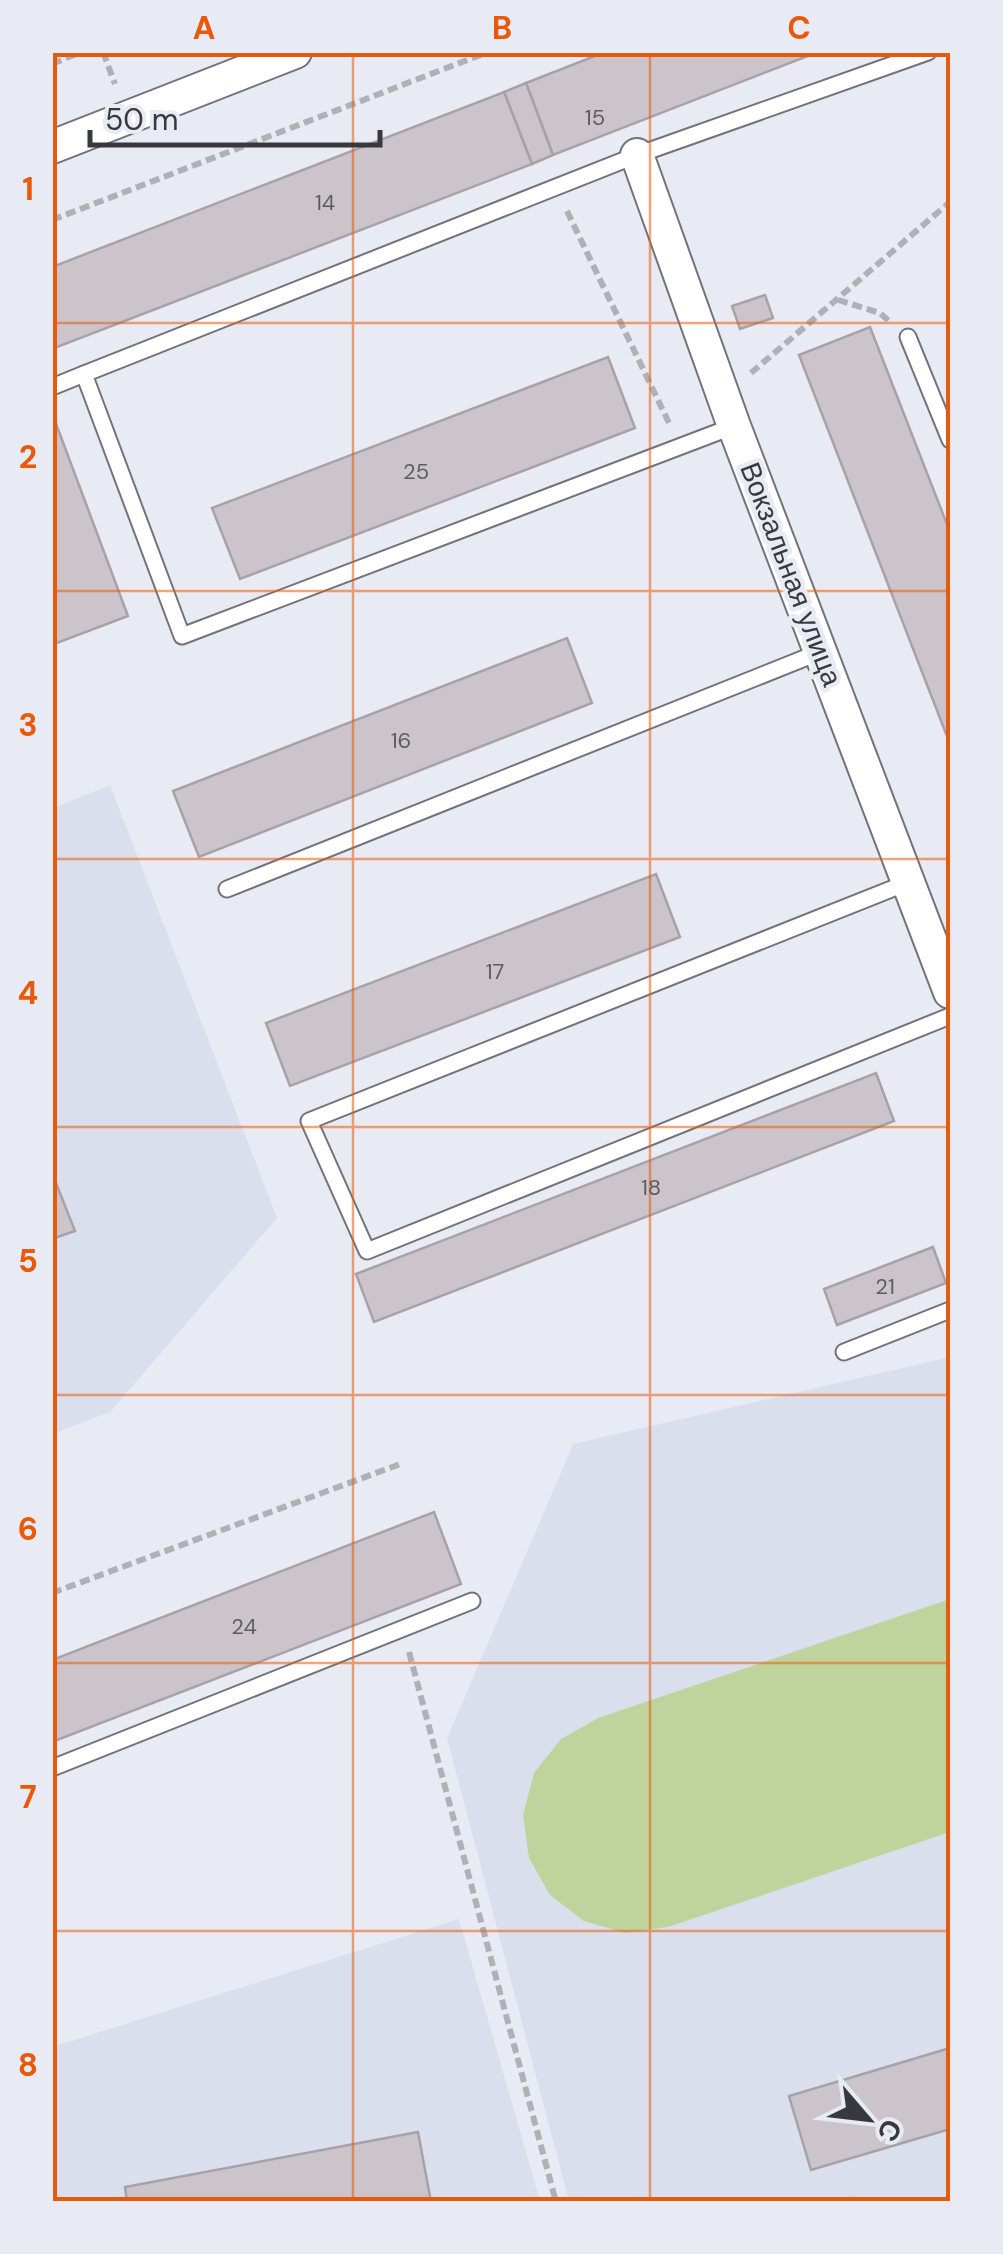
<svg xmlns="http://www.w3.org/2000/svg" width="1003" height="2254" font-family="'DM Sans',sans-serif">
<rect width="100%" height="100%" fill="#e8ebf3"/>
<!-- built -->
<g fill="#dadfed">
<polygon points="110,785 277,1218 110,1412 53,1434 53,808"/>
<polygon points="950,1357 950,2201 569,2201 447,1738 573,1444"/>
<polygon points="459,1919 540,2201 53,2201 52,2047"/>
</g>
<!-- green -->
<polygon fill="#bfd49c" points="950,1599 950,1832 668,1927 625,1933 584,1921 550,1895 529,1858 523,1815 534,1773 561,1739 598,1718"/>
<!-- building -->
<g fill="#cbc4cb" stroke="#a8a2a8" stroke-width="2.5">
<polygon points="605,52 818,52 553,155 526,83"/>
<polygon points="526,83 553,155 532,164 504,92"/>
<polygon points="504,92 532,164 52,349 52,267"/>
<polygon points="765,295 773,318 740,329 732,306"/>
<polygon points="870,327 950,532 950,744 799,355"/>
<polygon points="608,357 635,428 240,579 212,508"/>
<polygon points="52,413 128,616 57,643 52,632"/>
<polygon points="567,638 592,703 199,857 173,791"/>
<polygon points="656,874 680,937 290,1086 266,1023"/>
<polygon points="876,1073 894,1121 374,1322 356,1274"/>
<polygon points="52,1173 75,1231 52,1239"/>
<polygon points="933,1247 946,1283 837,1325 824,1289"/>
<polygon points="434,1512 461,1584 52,1742 52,1660"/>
<polygon points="950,2048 950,2129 811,2170 789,2096"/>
<polygon points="418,2132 431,2202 127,2202 125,2187"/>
</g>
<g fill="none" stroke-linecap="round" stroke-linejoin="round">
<!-- service casing -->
<g stroke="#71737a" stroke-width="19">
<g id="service">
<polyline points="908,337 950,440"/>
<polyline points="52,387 84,374"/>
<polyline points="734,426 182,636 84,374 637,155 928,52"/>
<polyline points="909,882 309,1121 367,1251 950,1016"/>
<polyline points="227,889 820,652"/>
<polyline points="844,1352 950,1310"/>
<polyline points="52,1768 472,1601"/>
</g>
</g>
<!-- minor casing -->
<g stroke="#71737a" stroke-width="36">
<g id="minor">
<polyline points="52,147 295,52"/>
<polyline points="637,155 734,426 950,992"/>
</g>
</g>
<!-- path -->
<g stroke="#afb1b8" stroke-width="6" stroke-dasharray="10 5" stroke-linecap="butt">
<polyline points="103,52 115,84"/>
<polyline points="52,64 81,52"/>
<polyline points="567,211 670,425"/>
<polyline points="52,220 488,52"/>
<polyline points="838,300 880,313 890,322"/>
<polyline points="751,373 950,202"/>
<polyline points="52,1593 403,1463"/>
<polyline points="409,1652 556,2202"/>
<polyline points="852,2197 853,2202"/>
</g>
<!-- service -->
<use href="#service" stroke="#fff" stroke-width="15"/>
<!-- minor -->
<use href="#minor" stroke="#fff" stroke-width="32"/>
</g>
<!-- grid -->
<path fill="none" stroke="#e8590c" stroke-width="2.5" stroke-opacity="0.55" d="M353,52V2202M650,52V2202M52,323H950M52,591H950M52,859H950M52,1127H950M52,1395H950M52,1663H950M52,1931H950"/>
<g text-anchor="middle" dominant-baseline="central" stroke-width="9" stroke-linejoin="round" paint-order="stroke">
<!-- number labels -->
<g font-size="22" fill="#5d5c60">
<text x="595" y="117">15</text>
<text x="325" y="202">14</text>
<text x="416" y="471">25</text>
<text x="401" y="740">16</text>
<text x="495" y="971">17</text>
<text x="651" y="1187">18</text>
<text x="885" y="1286">21</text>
<text x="244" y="1626">24</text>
</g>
<!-- street labels -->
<g font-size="28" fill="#38393d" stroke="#e8ebf3">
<text transform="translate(791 574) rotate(69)">Вокзальная улица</text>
</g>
</g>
<!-- border -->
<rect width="1003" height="2254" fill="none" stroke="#e8ebf3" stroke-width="110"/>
<!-- north arrow -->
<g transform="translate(868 2119) rotate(118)" stroke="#e8ebf3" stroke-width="8" paint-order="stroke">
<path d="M0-8L18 38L0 25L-18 38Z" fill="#38393d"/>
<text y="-15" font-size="28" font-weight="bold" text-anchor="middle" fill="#38393d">С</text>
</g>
<!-- scale -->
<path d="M90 130v15h290v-15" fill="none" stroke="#38393d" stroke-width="5"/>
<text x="105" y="130" font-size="30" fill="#38393d" stroke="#e8ebf3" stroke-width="8" paint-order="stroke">50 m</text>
<rect x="55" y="55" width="893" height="2144" fill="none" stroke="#e8590c" stroke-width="4"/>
<g font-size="32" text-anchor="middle" font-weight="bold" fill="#e8590c">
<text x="204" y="39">A</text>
<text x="502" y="39">B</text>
<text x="799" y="39">C</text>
<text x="28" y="200">1</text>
<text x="28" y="468">2</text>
<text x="28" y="736">3</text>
<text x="28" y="1004">4</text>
<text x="28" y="1272">5</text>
<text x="28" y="1540">6</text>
<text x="28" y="1808">7</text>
<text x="28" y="2076">8</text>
</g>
</svg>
